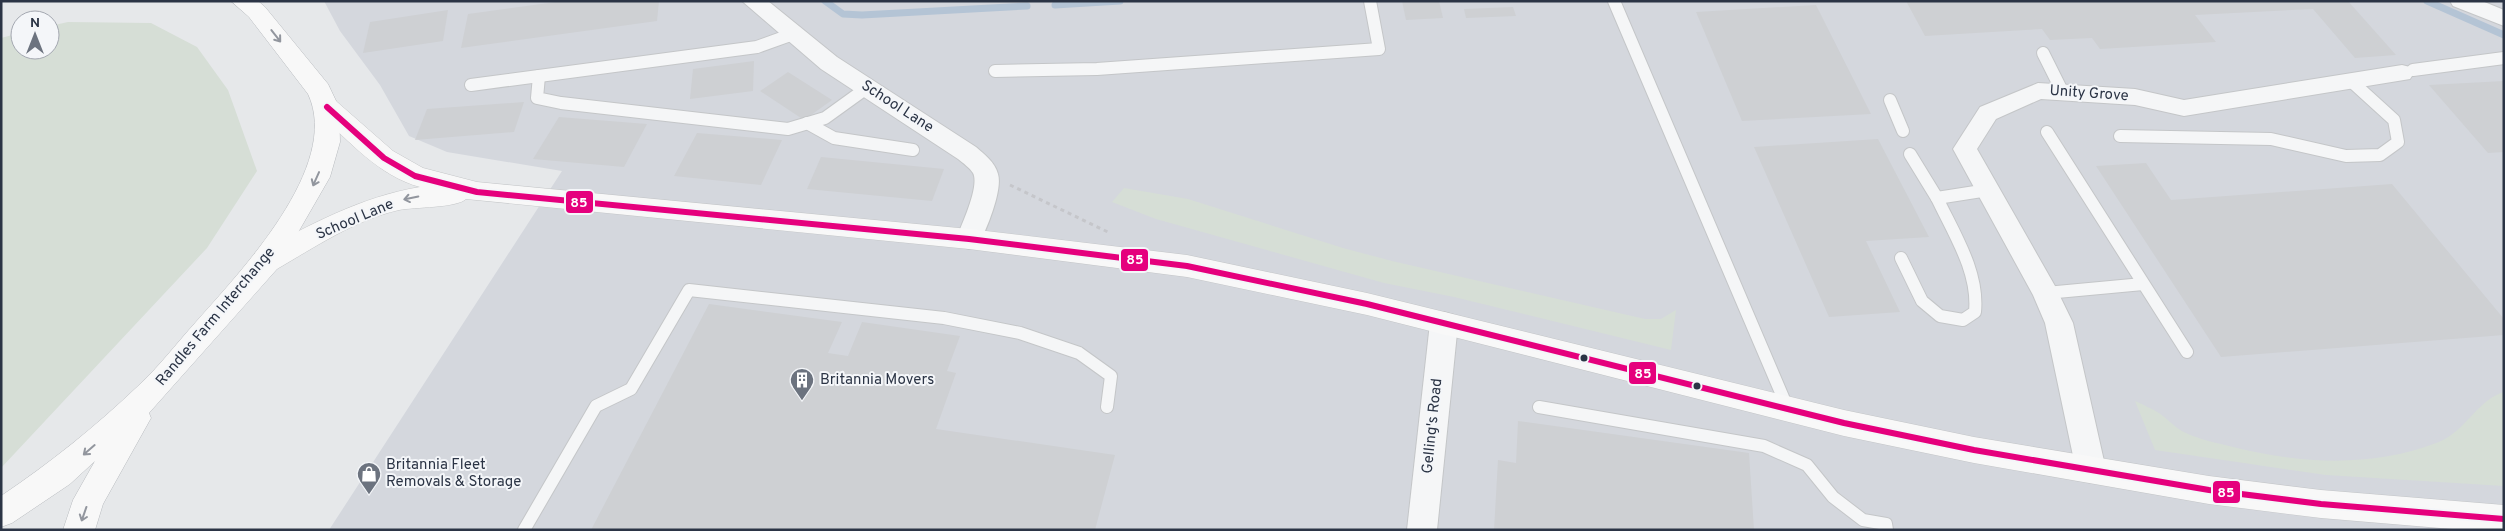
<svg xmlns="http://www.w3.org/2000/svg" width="2505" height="531" font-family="Overpass,sans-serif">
<rect width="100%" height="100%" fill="#e6e8ea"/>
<!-- built -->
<polygon fill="#d4d7dd" points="324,1 2504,1 2504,530 329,530 562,171 447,152 409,136 380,85 340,31"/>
<!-- green -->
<g fill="#d6ded6">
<polygon points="68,22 151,23 197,47 228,90 257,171 207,248 1,468 1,38 20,33 20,50 50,50 50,26"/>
<polygon points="1124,188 1188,199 1343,248 1392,261 1645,319 1661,319 1676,310 1671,350 1454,297 1384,283 1156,219 1112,202"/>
<path d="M2504,392V486L2326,475L2155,450L2135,401C2143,405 2151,408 2159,413C2168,419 2176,429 2186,433C2201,440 2217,443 2233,447C2301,464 2372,468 2439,442C2467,430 2477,400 2504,392Z"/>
</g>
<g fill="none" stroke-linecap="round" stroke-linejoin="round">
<!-- stream -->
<g stroke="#b4c4d5" stroke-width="7">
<polyline points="825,1 843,14 862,15 1027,6"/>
<polyline points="2427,1 2504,35"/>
<polyline points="1055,5 1120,1"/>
</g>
</g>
<!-- building -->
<g fill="#ced0d3">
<polygon points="563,1 659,1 657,21 461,48 468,14"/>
<polygon points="1402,1 1439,1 1443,18 1406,20"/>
<polygon points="1906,1 2348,1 2396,55 2355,58 2313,9 2195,15 2216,42 2100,49 2092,38 2050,40 2042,29 1925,36"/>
<polygon points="1816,5 1871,114 1742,121 1696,12"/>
<polygon points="1513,7 1516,16 1466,18 1464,9"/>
<polygon points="448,10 443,41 363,53 370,22"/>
<polygon points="754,61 753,91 690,99 693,69"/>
<polygon points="788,72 832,100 804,120 760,91"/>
<polygon points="2504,81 2504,152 2488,153 2429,85"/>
<polygon points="524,102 514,132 415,140 427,109"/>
<polygon points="559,117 647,124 624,167 533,159"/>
<polygon points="697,133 782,140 761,185 674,176"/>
<polygon points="1878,139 1929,237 1866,241 1900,312 1829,317 1754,147"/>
<polygon points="821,157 944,169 932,201 807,189"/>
<polygon points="2146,163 2171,200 2392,184 2504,319 2504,335 2221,357 2096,166"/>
<polygon points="709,304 842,322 828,353 848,356 862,322 960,336 947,371 956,373 936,429 1115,455 1095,530 591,530"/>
<polygon points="1518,421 1749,453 1754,530 1494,530 1498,460 1516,463"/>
</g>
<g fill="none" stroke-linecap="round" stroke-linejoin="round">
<!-- lane casing -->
<g stroke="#c4c6c8" stroke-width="14">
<g id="lane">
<polyline points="1614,1 1788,409"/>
<polyline points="2043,53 2063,93"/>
<polyline points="2413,70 2504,58"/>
<polyline points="995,71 1097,69 1379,49 1370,1"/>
<polyline points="539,76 537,98 561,103 788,129 825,118 868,87"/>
<polyline points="471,85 757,47 793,34"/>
<polyline points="1890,100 1903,131"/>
<polyline points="807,123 834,138 913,150"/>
<polyline points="2047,132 2187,352"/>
<polyline points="2120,136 2271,139 2346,156 2380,155 2398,142 2394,120 2350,80"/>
<polyline points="1910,154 1937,198"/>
<path d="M1901,258L1922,301L1940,316L1963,320L1975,312C1979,272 1954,234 1937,198L1988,190"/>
<polyline points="2046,293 2143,284"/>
<polyline points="1539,407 1764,446 1807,465 1833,497 1863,520 1886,524 1887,530"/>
<polyline points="524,530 596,406 631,389 689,290 944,318 1020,333 1079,353 1111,376 1107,407"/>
</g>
</g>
<!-- street casing -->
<g stroke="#c4c6c8" stroke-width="2">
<g id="street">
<path d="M742,1H768L837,57L976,147C984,154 995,162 998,174C1003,190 986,231 978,246L969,249L960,246L956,239C961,226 980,186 973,173C970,168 963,163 958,159L821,69Z"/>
<polygon points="2450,1 2482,1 2504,10 2504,26 2453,6"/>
<polygon points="2402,65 2410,67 2414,73 2410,79 2184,116 2135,105 2041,99 1996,119 1977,149 2055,286 2073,323 2106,470 2101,479 2091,483 2081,479 2076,470 2045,323 2033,295 1953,149 1980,107 2038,83 2135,89 2184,100"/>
<polygon points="1444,312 1454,315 1458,323 1437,530 1407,530 1430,323 1434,315"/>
</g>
</g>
<!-- secondary casing -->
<g stroke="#c4c6c8" stroke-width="1">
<path id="secondary" d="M327,98L336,101L393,151L423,168L477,182L969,229L1187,255L1367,293L1844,410L1974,437L2209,476L2321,490L2504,505V530H2464L2321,518L2209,504L1974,463L1844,436L1367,315L1187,277L969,249L466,199C457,208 414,207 399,210C355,220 315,247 277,269L267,272L257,269L253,261L257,253C310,225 360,197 420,187C379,176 349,141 318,113L315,107L318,101Z"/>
</g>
<!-- highway casing -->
<g stroke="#b8bbbf" stroke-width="1">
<path id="highway" d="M231,1H258L265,7L328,84L339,107L340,142L330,177L277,269L149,413L151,418L103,504L95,530H63L73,500L95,461L70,484L12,523L1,527V496C50,463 95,427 137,387C158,368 176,344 195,323C240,272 342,166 308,94L249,17Z"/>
</g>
<!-- path -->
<polyline stroke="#c5c6ca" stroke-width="3" stroke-dasharray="4 4" stroke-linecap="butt" points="1010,185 1110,233"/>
<!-- lane -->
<use href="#lane" stroke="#f5f6f7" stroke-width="12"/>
<!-- street -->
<use href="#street" fill="#f5f6f7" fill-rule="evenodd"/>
<!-- secondary -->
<use href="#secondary" fill="#f8f8f8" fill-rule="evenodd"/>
<!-- highway -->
<use href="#highway" fill="#f8f8f8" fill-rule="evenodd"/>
<!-- bus-1 casing -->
<g stroke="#f4f6f9" stroke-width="10">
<polyline id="bus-1" points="327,107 384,158 415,176 477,192 969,239 1187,266 1367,304 1844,423 1974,450 2209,490 2321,504 2504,519"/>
</g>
<!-- bus-1 -->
<use href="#bus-1" stroke="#e5007d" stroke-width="6"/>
</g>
<!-- one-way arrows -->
<defs><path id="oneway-shaft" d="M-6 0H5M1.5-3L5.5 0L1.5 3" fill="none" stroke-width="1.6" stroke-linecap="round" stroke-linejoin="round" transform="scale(1.25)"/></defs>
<g stroke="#92969e">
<use href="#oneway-shaft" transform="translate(276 36) rotate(52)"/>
<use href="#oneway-shaft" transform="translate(316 179) rotate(114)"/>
<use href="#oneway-shaft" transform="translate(411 198) rotate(168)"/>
<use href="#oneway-shaft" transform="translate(89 450) rotate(139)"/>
<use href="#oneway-shaft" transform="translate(84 514) rotate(109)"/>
</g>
<!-- icons -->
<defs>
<g id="building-pin" transform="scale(1.25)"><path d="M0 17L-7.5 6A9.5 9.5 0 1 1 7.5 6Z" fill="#6c737f" stroke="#f4f6f9"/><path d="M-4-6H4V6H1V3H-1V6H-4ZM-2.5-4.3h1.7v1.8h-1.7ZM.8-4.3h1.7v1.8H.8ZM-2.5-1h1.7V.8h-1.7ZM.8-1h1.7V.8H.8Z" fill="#fff"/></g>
<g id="shop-pin" transform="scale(1.25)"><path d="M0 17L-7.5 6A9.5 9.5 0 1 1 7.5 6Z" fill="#6c737f" stroke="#f4f6f9"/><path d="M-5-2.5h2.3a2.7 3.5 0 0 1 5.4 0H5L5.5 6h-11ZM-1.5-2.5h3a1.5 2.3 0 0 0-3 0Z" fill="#fff"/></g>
</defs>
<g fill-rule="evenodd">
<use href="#building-pin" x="802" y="380"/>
<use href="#shop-pin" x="369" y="474"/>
</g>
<!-- markers -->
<g fill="#2b3445" stroke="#f4f6f9" stroke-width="2">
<circle cx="1584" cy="358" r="4.5"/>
<circle cx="1697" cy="386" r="4.5"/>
</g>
<g text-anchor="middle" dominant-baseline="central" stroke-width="4" stroke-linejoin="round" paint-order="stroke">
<!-- street labels -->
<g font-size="15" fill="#2b3445" stroke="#f4f6f9">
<text transform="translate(2089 94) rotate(4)">Unity Grove</text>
<text transform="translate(897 107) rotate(33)">School Lane</text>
<text transform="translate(355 220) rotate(-23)">School Lane</text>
<text transform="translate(216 317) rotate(-50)">Randles Farm Interchange</text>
<text transform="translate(1433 426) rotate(-84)">Gelling's Road</text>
</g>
<!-- poi labels -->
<g font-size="15" fill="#2b3445" stroke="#f4f6f9" text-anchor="start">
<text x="820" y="380">Britannia Movers</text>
<text x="386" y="465">Britannia Fleet<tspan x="386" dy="17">Removals &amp; Storage</tspan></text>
</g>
</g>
<g stroke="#f4f6f9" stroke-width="2">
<rect x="565" y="190" width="29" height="24" rx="5" fill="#e5007d"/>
<rect x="1120" y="248" width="29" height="24" rx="5" fill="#e5007d"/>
<rect x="1628" y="361" width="29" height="24" rx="5" fill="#e5007d"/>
<rect x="2212" y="480" width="29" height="24" rx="5" fill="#e5007d"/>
</g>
<g font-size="14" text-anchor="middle" font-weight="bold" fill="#fff">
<text x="579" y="207">85</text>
<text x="1135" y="264">85</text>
<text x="1643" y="378">85</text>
<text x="2226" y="497">85</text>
</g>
<!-- border -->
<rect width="2505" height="531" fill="none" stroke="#2b3445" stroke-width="5"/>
<!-- north arrow -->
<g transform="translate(35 35)"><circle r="24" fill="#f4f6f9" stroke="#a4a8b1"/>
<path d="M0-4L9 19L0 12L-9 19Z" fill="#6c737f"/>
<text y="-8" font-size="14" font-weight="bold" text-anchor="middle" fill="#2b3445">N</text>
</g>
</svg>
